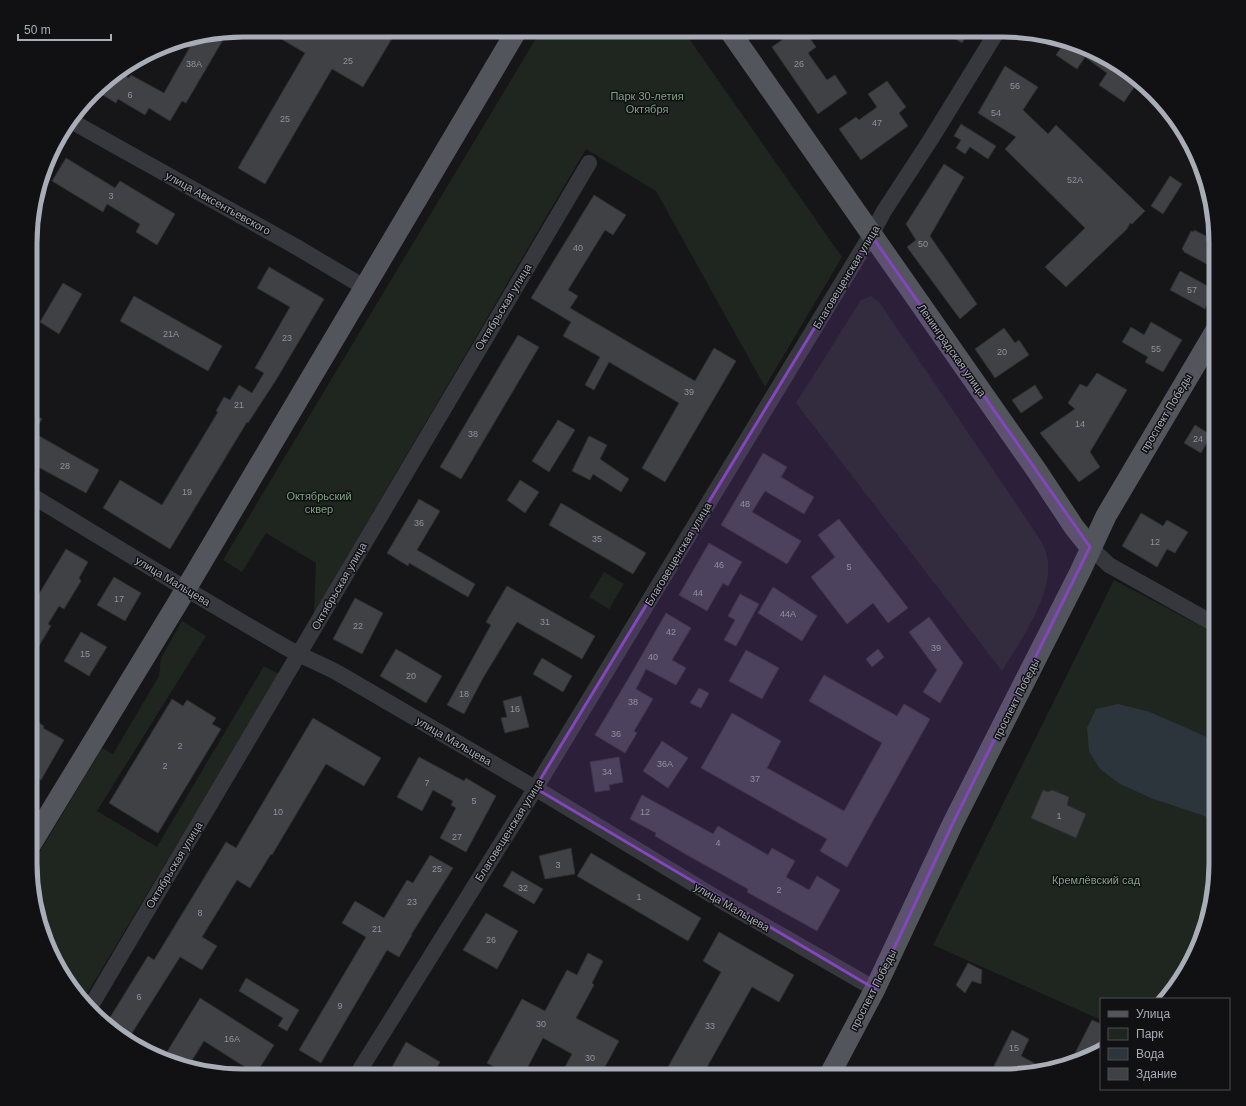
<svg xmlns="http://www.w3.org/2000/svg" width="1246" height="1106" font-family="Helvetica,sans-serif">
<rect width="100%" height="100%" fill="#161618"/>
<!-- green -->
<g fill="#1e261f">
<polygon points="541,30 683,30 842,257 765,387 656,191 586,149 314,613 316,563 266,533 242,572 223,560"/>
<path d="M871,296L880,303L1038,536C1041,542 1045,547 1046,553C1058,588 1020,642 1002,671L796,403L861,300Z"/>
<polygon points="604,572 624,584 609,609 589,597"/>
<polygon points="1114,580 1216,634 1216,863 1212,904 1194,957 1162,999 1101,999 1101,1020 933,945"/>
<polygon points="182,621 206,636 97,811 157,847 264,666 279,674 82,1002 46,944 30,876 30,868 102,748 113,754 159,676 161,658"/>
</g>
<!-- water -->
<polygon fill="#2c353c" points="1118,704 1150,712 1216,741 1216,820 1151,798 1120,784 1100,769 1089,751 1087,728 1096,709"/>
<!-- building -->
<g fill="#404145" stroke="#303034">
<polygon points="266,30 397,30 363,87 332,69 265,184 238,168 305,53"/>
<polygon points="796,30 804,30 816,47 808,53 827,80 835,75 847,93 818,114 772,47"/>
<polygon points="941,30 969,30 962,43"/>
<polygon points="227,33 186,103 182,101 170,121 149,108 145,115 118,99 116,103 96,91 103,83 120,73 129,78 131,75 164,93 195,38"/>
<polygon points="1064,43 1097,52 1137,83 1124,102 1099,85 1107,73 1085,57 1077,69 1056,55"/>
<polygon points="1005,66 1038,87 1023,110 1048,134 1056,125 1145,211 1132,224 1130,223 1127,229 1066,287 1045,267 1085,228 1005,149 1016,137 978,113"/>
<polygon points="887,81 906,107 899,113 908,126 861,160 839,129 856,117 859,120 877,107 868,94"/>
<polygon points="961,124 996,146 988,159 970,147 965,154 956,148 961,140 954,136"/>
<polygon points="66,158 115,188 120,181 175,214 157,245 136,232 140,224 107,204 103,212 52,181"/>
<polygon points="944,164 964,177 930,236 977,304 960,319 907,247 916,240 906,224"/>
<polygon points="1170,176 1182,184 1163,214 1151,206"/>
<polygon points="594,195 626,215 613,235 605,230 568,290 578,296 570,308 695,381 714,348 736,361 665,482 642,468 679,403 609,362 594,390 585,385 600,357 563,336 571,322 531,298"/>
<polygon points="1194,230 1216,241 1216,269 1184,252 1184,251 1182,249 1191,231 1194,232"/>
<polygon points="269,267 324,299 276,380 248,423 247,422 170,549 103,508 120,480 162,505 218,412 216,411 224,397 230,400 239,385 252,393 264,373 255,368 290,307 257,288"/>
<polygon points="1180,271 1215,290 1205,309 1170,290"/>
<polygon points="63,283 82,294 59,334 40,322"/>
<polygon points="134,296 222,346 208,371 120,321"/>
<polygon points="1151,322 1182,340 1163,372 1145,362 1148,357 1122,342 1131,327 1144,335"/>
<polygon points="1004,328 1015,343 1019,340 1029,355 995,378 975,349"/>
<polygon points="518,335 539,347 461,479 440,467"/>
<polygon points="1097,373 1127,390 1090,452 1100,467 1079,482 1040,433 1075,409 1068,403 1080,384 1087,387"/>
<polygon points="1035,385 1043,398 1021,413 1012,400"/>
<polygon points="31,412 42,419 34,433 99,470 86,493 31,463"/>
<polygon points="558,420 575,430 549,472 532,461"/>
<polygon points="1195,425 1211,435 1201,453 1184,443"/>
<polygon points="589,436 607,445 600,459 629,479 621,492 593,474 590,480 572,471"/>
<polygon points="763,453 787,467 781,477 814,497 804,514 765,491 752,512 801,541 787,564 721,525"/>
<polygon points="520,480 539,492 525,513 507,500"/>
<polygon points="419,499 440,511 417,550 475,584 468,597 409,563 408,566 387,553"/>
<polygon points="561,503 646,553 633,574 549,525"/>
<polygon points="1141,513 1163,526 1167,520 1188,532 1175,553 1167,549 1157,567 1122,546"/>
<polygon points="839,519 908,608 888,623 873,603 847,624 811,577 835,557 818,535"/>
<polygon points="709,543 742,562 728,586 723,583 707,611 679,595"/>
<polygon points="66,549 88,562 79,578 81,581 64,609 59,606 48,624 51,626 31,659 31,599 35,592 39,594"/>
<polygon points="114,577 141,593 125,621 97,605"/>
<polygon points="507,586 595,636 582,659 517,622 483,678 464,714 447,705 491,625 486,622"/>
<polygon points="773,587 817,616 802,641 758,613"/>
<polygon points="740,594 759,604 736,646 724,640 735,620 728,616"/>
<polygon points="355,598 383,613 362,654 333,639"/>
<polygon points="666,613 691,628 672,660 686,668 676,685 646,669 636,689 653,699 634,731 637,733 625,753 595,735 634,669"/>
<polygon points="929,617 963,663 940,703 923,692 937,670 909,632"/>
<polygon points="81,632 107,647 89,676 64,661"/>
<polygon points="396,649 442,676 426,703 380,676"/>
<polygon points="878,649 884,657 872,667 866,659"/>
<polygon points="746,650 779,668 762,699 729,681"/>
<polygon points="542,658 572,676 563,692 533,674"/>
<polygon points="824,675 897,716 904,704 930,719 847,867 820,851 827,839 701,768 732,713 781,741 767,768 844,811 882,743 809,701"/>
<polygon points="699,688 709,693 701,708 690,703"/>
<polygon points="521,696 529,727 505,733 501,718 507,717 503,701"/>
<polygon points="172,699 183,706 187,700 216,718 212,724 221,729 158,833 109,803"/>
<polygon points="31,718 44,726 43,728 64,740 41,780 31,774"/>
<polygon points="313,718 381,758 364,786 326,764 272,855 271,854 250,888 237,880 202,937 217,946 202,970 180,957 127,1041 125,1040 106,1024 148,956 154,960 226,842 236,848"/>
<polygon points="662,741 688,758 668,788 643,771"/>
<polygon points="419,757 464,781 466,778 496,796 466,852 440,838 456,808 451,805 453,801 433,790 422,811 397,797"/>
<polygon points="619,757 623,782 609,785 610,790 595,792 590,762"/>
<polygon points="1043,790 1048,792 1052,790 1069,797 1067,805 1086,814 1076,838 1031,818"/>
<polygon points="642,795 713,834 718,826 768,855 772,848 795,861 786,877 809,890 817,876 840,890 817,931 747,892 748,889 687,855 655,836 656,833 630,819"/>
<polygon points="571,848 575,874 545,879 539,856"/>
<polygon points="591,853 701,918 688,941 577,876"/>
<polygon points="430,855 453,868 411,935 412,935 399,957 387,950 321,1063 299,1050 366,937 342,923 355,901 384,918 407,880 413,883"/>
<polygon points="512,871 543,889 534,904 503,886"/>
<polygon points="486,913 518,931 497,969 463,950"/>
<polygon points="719,932 794,975 779,1002 752,987 702,1076 663,1076 721,972 703,961"/>
<polygon points="588,953 603,961 592,983 594,985 576,1018 619,1041 600,1076 560,1076 572,1054 543,1038 523,1076 510,1076 487,1063 522,999 545,1011 567,970 577,975"/>
<polygon points="968,963 982,970 981,984 972,981 965,993 956,985"/>
<polygon points="246,978 299,1010 287,1031 278,1026 283,1018 239,991"/>
<polygon points="200,998 274,1045 256,1074 204,1041 189,1065 162,1060"/>
<polygon points="1092,1020 1101,1024 1101,1049 1084,1060 1070,1063"/>
<polygon points="1012,1030 1029,1039 1021,1056 1045,1069 1016,1076 989,1076"/>
<polygon points="406,1042 440,1062 436,1069 449,1076 387,1076"/>
</g>
<g fill="none" stroke-linecap="round" stroke-linejoin="round">
<!-- minor -->
<g stroke="#37383d" stroke-width="16">
<polyline points="71,121 293,245 364,287"/>
<path d="M31,495C116,547 201,599 287,648C303,657 321,664 338,673L535,788L720,900L875,989"/>
<polyline points="1090,547 1109,565 1216,625"/>
<polyline points="89,1009 589,163"/>
<polyline points="356,1076 527,802 871,235 884,211 931,139 998,30"/>
</g>
<!-- major -->
<g stroke="#53555c" stroke-width="21">
<polyline points="729,30 1037,471 1074,527 1090,547"/>
<polyline points="31,844 177,604 517,30"/>
<polyline points="829,1076 875,989 953,823 1080,572 1106,516 1216,330"/>
</g>
</g>
<!-- marked area -->
<path fill="#8446be" fill-opacity="0.2" stroke="#8446be" stroke-width="3" stroke-linejoin="round" d="M871,235L1090,547L953,823L875,989L535,788Z"/>
<g text-anchor="middle" dominant-baseline="central" stroke-width="3" stroke-linejoin="round" paint-order="stroke">
<!-- number labels -->
<g font-size="9" fill="#8e929b">
<text x="348" y="61">25</text>
<text x="194" y="64">38А</text>
<text x="799" y="64">26</text>
<text x="1015" y="86">56</text>
<text x="130" y="95">6</text>
<text x="996" y="113">54</text>
<text x="285" y="119">25</text>
<text x="877" y="123">47</text>
<text x="1075" y="180">52А</text>
<text x="111" y="196">3</text>
<text x="923" y="244">50</text>
<text x="578" y="248">40</text>
<text x="1192" y="290">57</text>
<text x="171" y="334">21А</text>
<text x="287" y="338">23</text>
<text x="1156" y="349">55</text>
<text x="1002" y="352">20</text>
<text x="689" y="392">39</text>
<text x="239" y="405">21</text>
<text x="1080" y="424">14</text>
<text x="473" y="434">38</text>
<text x="1198" y="439">24</text>
<text x="65" y="466">28</text>
<text x="187" y="492">19</text>
<text x="745" y="504">48</text>
<text x="419" y="523">36</text>
<text x="597" y="539">35</text>
<text x="1155" y="542">12</text>
<text x="719" y="565">46</text>
<text x="849" y="567">5</text>
<text x="698" y="593">44</text>
<text x="119" y="599">17</text>
<text x="788" y="614">44А</text>
<text x="545" y="622">31</text>
<text x="358" y="626">22</text>
<text x="671" y="632">42</text>
<text x="936" y="648">39</text>
<text x="85" y="654">15</text>
<text x="653" y="657">40</text>
<text x="411" y="676">20</text>
<text x="464" y="694">18</text>
<text x="633" y="702">38</text>
<text x="515" y="709">16</text>
<text x="616" y="734">36</text>
<text x="180" y="746">2</text>
<text x="665" y="764">36А</text>
<text x="165" y="766">2</text>
<text x="607" y="772">34</text>
<text x="755" y="779">37</text>
<text x="427" y="783">7</text>
<text x="474" y="801">5</text>
<text x="278" y="812">10</text>
<text x="645" y="812">12</text>
<text x="1059" y="816">1</text>
<text x="457" y="837">27</text>
<text x="718" y="843">4</text>
<text x="558" y="865">3</text>
<text x="437" y="869">25</text>
<text x="523" y="888">32</text>
<text x="779" y="890">2</text>
<text x="639" y="897">1</text>
<text x="412" y="902">23</text>
<text x="200" y="913">8</text>
<text x="377" y="929">21</text>
<text x="491" y="940">26</text>
<text x="139" y="997">6</text>
<text x="340" y="1006">9</text>
<text x="541" y="1024">30</text>
<text x="710" y="1026">33</text>
<text x="232" y="1039">16А</text>
<text x="1014" y="1048">15</text>
<text x="590" y="1058">30</text>
</g>
<!-- park labels -->
<g font-size="11" fill="#7fa381" stroke="#111113">
<text x="647" y="96">Парк 30-летия<tspan x="647" dy="13">Октября</tspan></text>
<text x="319" y="496">Октябрьский<tspan x="319" dy="13">сквер</tspan></text>
<text x="1096" y="880">Кремлёвский сад</text>
</g>
<!-- street labels -->
<g font-size="11" fill="#a8adb8" stroke="#111113">
<text transform="translate(218 203) rotate(29)">улица Авксентьевского</text>
<text transform="translate(846 277) rotate(-59)">Благовещенская улица</text>
<text transform="translate(503 307) rotate(-59)">Октябрьская улица</text>
<text transform="translate(952 350) rotate(55)">Ленинградская улица</text>
<text transform="translate(1166 413) rotate(-59)">проспект Победы</text>
<text transform="translate(678 554) rotate(-59)">Благовещенская улица</text>
<text transform="translate(173 581) rotate(31)">улица Мальцева</text>
<text transform="translate(339 586) rotate(-60)">Октябрьская улица</text>
<text transform="translate(1016 699) rotate(-63)">проспект Победы</text>
<text transform="translate(454 741) rotate(30)">улица Мальцева</text>
<text transform="translate(509 830) rotate(-58)">Благовещенская улица</text>
<text transform="translate(174 865) rotate(-59)">Октябрьская улица</text>
<text transform="translate(732 907) rotate(30)">улица Мальцева</text>
<text transform="translate(873 990) rotate(-63)">проспект Победы</text>
</g>
</g>
<!-- crop -->
<path d="M0 0H1246V1106H0ZM243 37H1003A206 206 0 0 1 1209 243V863A206 206 0 0 1 1003 1069H243A206 206 0 0 1 37 863V243A206 206 0 0 1 243 37Z" fill="#111113" fill-rule="evenodd"/>
<path fill="none" stroke="#a8adb8" stroke-width="5" d="M243 37H1003A206 206 0 0 1 1209 243V863A206 206 0 0 1 1003 1069H243A206 206 0 0 1 37 863V243A206 206 0 0 1 243 37Z"/>
<!-- legend -->
<rect x="1100" y="998" width="130" height="92" fill="#111113" stroke="#4d4f55"/>
<rect x="1108" y="1011" width="20" height="6" fill="#53555c" stroke="#4d4f55"/>
<text x="1136" y="1018" font-size="12" fill="#a8adb8">Улица</text>
<rect x="1108" y="1028" width="20" height="12" fill="#1e261f" stroke="#4d4f55"/>
<text x="1136" y="1038" font-size="12" fill="#a8adb8">Парк</text>
<rect x="1108" y="1048" width="20" height="12" fill="#2c353c" stroke="#4d4f55"/>
<text x="1136" y="1058" font-size="12" fill="#a8adb8">Вода</text>
<rect x="1108" y="1068" width="20" height="12" fill="#404145" stroke="#4d4f55"/>
<text x="1136" y="1078" font-size="12" fill="#a8adb8">Здание</text>
<!-- scale -->
<path d="M18 34v6h93v-6" fill="none" stroke="#a8adb8" stroke-width="2"/>
<text x="24" y="34" font-size="12" fill="#a8adb8" stroke="#111113" stroke-width="3" paint-order="stroke">50 m</text>
</svg>
